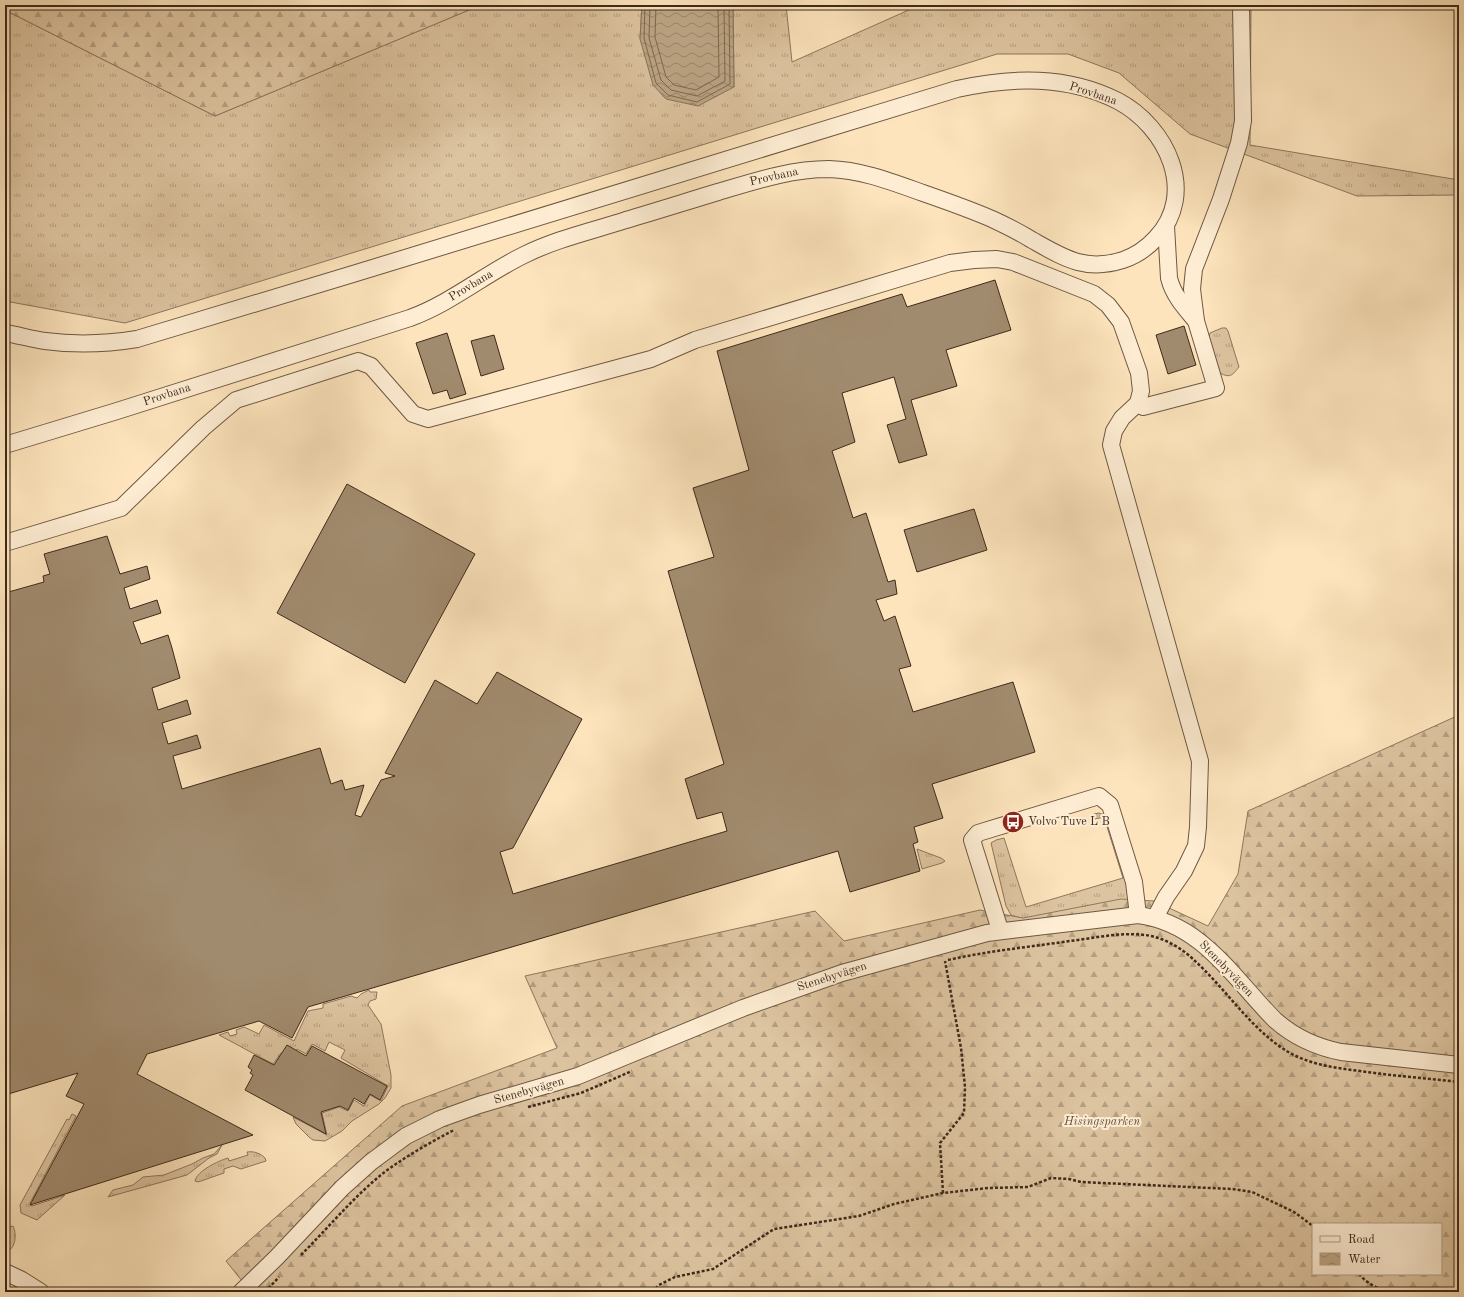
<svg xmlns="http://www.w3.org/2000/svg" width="1464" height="1297" font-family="'Old Standard TT',serif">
<defs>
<pattern id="grass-tufts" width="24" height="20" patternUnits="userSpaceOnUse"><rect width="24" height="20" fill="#ddc4a0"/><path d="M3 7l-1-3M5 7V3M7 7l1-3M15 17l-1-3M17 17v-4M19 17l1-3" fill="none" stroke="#b59f82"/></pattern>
<pattern id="forest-firs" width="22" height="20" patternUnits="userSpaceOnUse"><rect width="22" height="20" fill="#ddc4a0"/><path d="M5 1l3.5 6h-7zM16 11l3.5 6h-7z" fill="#b59f82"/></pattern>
<pattern id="water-waves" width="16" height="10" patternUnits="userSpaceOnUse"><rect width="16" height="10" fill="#bca585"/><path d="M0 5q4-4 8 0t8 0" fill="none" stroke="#9a876c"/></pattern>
</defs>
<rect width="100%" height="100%" fill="#fde4bc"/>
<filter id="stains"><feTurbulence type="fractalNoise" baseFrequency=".005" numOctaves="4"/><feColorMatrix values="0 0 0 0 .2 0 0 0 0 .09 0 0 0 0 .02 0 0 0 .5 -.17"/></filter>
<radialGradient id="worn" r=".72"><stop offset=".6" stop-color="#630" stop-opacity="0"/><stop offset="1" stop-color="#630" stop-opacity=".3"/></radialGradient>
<!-- grass -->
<g fill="url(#grass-tufts)" stroke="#8e775d">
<polygon points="481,5 642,5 640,39 734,87 733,5 786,5 792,62 920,5 1251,5 1250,145 1459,180 1459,195 1357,196 1190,134 1119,73 1068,54 997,54 125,323 5,301 5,10 215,116"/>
<path d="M1222,328H1226L1228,331L1239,367C1233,374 1231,379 1220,373L1209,336L1210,333Z"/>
<polygon points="1099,813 1105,815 1130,882 1130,900 1024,919 1011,915 1006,906 991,843 996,840 1004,838 1026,907 1123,878 1104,817 1095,819 1094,814"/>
<polygon points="917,849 941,858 945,861 942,863 922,869"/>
<polygon points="369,990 370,992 377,992 376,999 370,1001 368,1005 381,1024 391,1075 391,1088 385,1098 379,1104 352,1121 342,1131 325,1141 313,1140 309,1137 296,1124 293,1117 327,1135 322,1113 339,1107 348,1111 354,1100 364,1106 370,1095 381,1101 388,1086 341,1058 345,1050 329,1042 325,1051 312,1044 306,1054 297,1049 291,1058 281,1053 273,1064 219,1035 228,1032 230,1036 237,1034 236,1030 244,1027 259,1034 264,1025 294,1041 308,1011 323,1008 323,1004 351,996 357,998 361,994"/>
<polygon points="72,1114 76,1116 30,1203 32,1206 65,1195 37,1220 21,1213 20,1205 67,1119 69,1120"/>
<polygon points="222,1145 217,1154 209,1158 187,1175 108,1197 113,1190 133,1185 143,1177 164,1175 192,1164 203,1158 214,1154"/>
<path d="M247,1152C254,1151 260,1153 265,1158L266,1161L241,1169L233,1166L224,1169V1173L198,1182L195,1181C197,1171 218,1161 228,1158L229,1161L248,1155Z"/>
<path d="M13,1226C17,1234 16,1250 5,1252V1228Z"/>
</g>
<!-- forest -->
<g fill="url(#forest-firs)" stroke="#8e775d" fill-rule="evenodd">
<polygon points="5,5 481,5 215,116 5,10"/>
<path d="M1459,715V1292H251L226,1261L402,1106L557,1048L525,976L815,911L844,941L980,910L1023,918L1121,899L1154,901L1208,926L1238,874L1248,811ZM1313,1224H1441V1274H1313Z"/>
</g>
<!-- water -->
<polygon fill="url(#water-waves)" stroke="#8a745a" points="642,5 733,5 734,87 698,106 666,99 653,85 640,39"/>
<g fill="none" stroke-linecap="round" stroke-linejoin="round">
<!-- shore -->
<g stroke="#7d6850" stroke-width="1">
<polyline points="645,5 644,38 656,83 668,95 697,102 730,84 729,5"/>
<polyline points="650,5 649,38 661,80 671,90 697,96 725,81 724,5"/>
<polyline points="656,5 655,37 666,77 674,85 696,90 719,77 718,5"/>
</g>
</g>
<!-- building -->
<g fill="#a18b6e" stroke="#3e2a1a">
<polygon points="995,280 1011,330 946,350 957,386 911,400 927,455 899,463 887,425 906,419 894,377 842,393 855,442 832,451 853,518 866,513 888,582 895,580 897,594 876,600 884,621 895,616 911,666 899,669 913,712 1013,682 1035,752 932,784 943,818 914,827 918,842 913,844 920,871 850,892 838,851 308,1007 292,1038 259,1021 147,1054 137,1074 253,1135 30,1205 84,1104 66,1096 78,1073 5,1095 5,593 44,582 43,576 50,574 44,554 107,536 120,574 147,566 150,579 124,588 130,609 157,600 161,613 133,622 141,644 168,635 172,648 180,678 152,688 158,710 187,700 191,714 162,723 168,744 197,735 201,748 173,756 182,789 320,748 331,784 342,780 345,790 364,785 355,815 361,817 381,780 395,776 385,773 435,680 477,704 497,672 582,719 513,848 500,852 513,894 727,831 722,812 697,819 685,779 724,764 668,571 714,557 693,488 749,470 717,351 902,294 907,307"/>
<polygon points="1184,326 1196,365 1168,374 1156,335"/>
<polygon points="447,333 466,394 450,399 447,390 433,394 416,343"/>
<polygon points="494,335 504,369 481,376 471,341"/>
<polygon points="347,484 475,554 405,683 277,613"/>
<polygon points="974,509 987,550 917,572 904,530"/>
<polygon points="287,1045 306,1056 312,1046 387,1086 380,1100 370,1094 364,1104 354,1098 348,1110 340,1106 321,1112 326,1134 245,1090 253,1075 250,1073 252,1070 248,1067 254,1055 274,1065"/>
</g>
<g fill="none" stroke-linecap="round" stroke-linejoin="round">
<!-- minor casing -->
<g stroke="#6e5842" stroke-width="18">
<g id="minor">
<path d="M1166,226L1169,278C1173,295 1185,308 1196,321"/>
<path d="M5,333C18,335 31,339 45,341C76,345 106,344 137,339C411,258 683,171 957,89C1012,77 1067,75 1118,101C1167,127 1198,193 1156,238C1147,248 1135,256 1123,260C1085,272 1064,258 1032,240C1019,232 1005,225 992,219C969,209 946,201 923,193C892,182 862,170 829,169C791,169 755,181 718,192C688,201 657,211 626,220C592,231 556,239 524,255C485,274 451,303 410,318L117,411L5,445"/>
<polyline points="1138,403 1143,407 1216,388 1196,321 1192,289 1194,269 1221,199 1239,143 1243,121 1241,5"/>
<polyline points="5,543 121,508 203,428 236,400 358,361 371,366 413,414 428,419 651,359 695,340 950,263 974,260 997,259 1013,262 1094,294 1108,305 1121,322 1139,373 1141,391 1138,403 1122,418 1114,431 1111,445 1200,761 1198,827 1196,846 1184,871 1166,897 1155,918"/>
<polyline points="1000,930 972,840 978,833 1099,796 1110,805 1134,882 1138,915"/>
<polyline points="5,1272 22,1280 41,1292"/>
<path d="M241,1292L277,1257L342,1188L371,1162L406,1136L440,1119L479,1105L578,1076L743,1008L842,973L987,933L1138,915C1202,923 1234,979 1275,1020C1294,1037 1316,1047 1341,1052L1459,1065"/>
</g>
</g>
<!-- path -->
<g stroke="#3e2a1a" stroke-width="2.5" stroke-dasharray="3 2" stroke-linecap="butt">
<path d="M948,960C988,951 1029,947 1070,941C1095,938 1120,932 1145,935C1163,937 1182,948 1195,961C1227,990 1252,1031 1290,1053C1312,1065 1336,1068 1360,1071C1393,1076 1426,1078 1459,1082"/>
<polyline points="528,1107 581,1093 632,1071"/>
<polyline points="943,1193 940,1143 964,1113 965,1087 961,1048 945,961"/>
<path d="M301,1255C329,1227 355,1195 386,1171C408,1155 431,1142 454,1130"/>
<path d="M1359,1274C1367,1284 1380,1290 1393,1292"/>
<polyline points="265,1292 279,1277"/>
<polyline points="652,1292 659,1285 675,1277 713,1269 774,1229 859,1216 894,1204 943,1193 988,1188 1028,1187 1051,1178 1069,1179 1081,1182 1232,1189 1252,1192 1294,1212 1313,1226"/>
</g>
<!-- minor -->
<use href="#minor" stroke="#feedd3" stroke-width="16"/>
</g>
<!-- icons -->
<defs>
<g id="bus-disc" transform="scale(1.15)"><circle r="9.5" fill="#8f2418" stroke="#feedd3"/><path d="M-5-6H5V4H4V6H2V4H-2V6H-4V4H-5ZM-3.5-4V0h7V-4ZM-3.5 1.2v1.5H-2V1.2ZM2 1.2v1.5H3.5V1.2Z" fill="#fff"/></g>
</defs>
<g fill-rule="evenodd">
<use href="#bus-disc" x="1013" y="822"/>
</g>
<g text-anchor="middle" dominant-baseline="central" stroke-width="4" stroke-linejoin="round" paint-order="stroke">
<!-- street labels -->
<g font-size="12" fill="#3e2a1a" stroke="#feedd3">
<text transform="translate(1093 94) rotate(18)">Provbana</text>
<text transform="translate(774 177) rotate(-13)">Provbana</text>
<text transform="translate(471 286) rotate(-31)">Provbana</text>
<text transform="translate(167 395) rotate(-18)">Provbana</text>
<text transform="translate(1226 969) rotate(46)">Stenebyvägen</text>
<text transform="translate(832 977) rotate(-18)">Stenebyvägen</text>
<text transform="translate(529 1091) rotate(-16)">Stenebyvägen</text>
</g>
<!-- poi labels -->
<g font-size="12" fill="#3e2a1a" stroke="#feedd3" text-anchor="start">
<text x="1028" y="822">Volvo Tuve L B</text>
</g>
<!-- park labels -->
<g font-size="12" font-style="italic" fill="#66503c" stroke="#feedd3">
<text x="1102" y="1122">Hisingsparken</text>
</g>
</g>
<!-- margin -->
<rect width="1464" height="1297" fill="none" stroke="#fde4bc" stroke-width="20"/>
<rect x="6" y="6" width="1452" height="1285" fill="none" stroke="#3e2a1a" stroke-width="2"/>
<rect x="10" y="10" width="1444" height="1277" fill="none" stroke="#3e2a1a"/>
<!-- legend -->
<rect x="1312" y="1223" width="130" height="52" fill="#feedd3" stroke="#b19f89"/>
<rect x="1320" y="1236" width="20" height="6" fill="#feedd3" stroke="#b19f89"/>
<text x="1348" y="1243" font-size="12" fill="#3e2a1a">Road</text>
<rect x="1320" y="1253" width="20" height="12" fill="url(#water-waves)" stroke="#b19f89"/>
<text x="1348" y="1263" font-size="12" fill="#3e2a1a">Water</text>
<rect width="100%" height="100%" filter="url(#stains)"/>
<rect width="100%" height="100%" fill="url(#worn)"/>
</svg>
